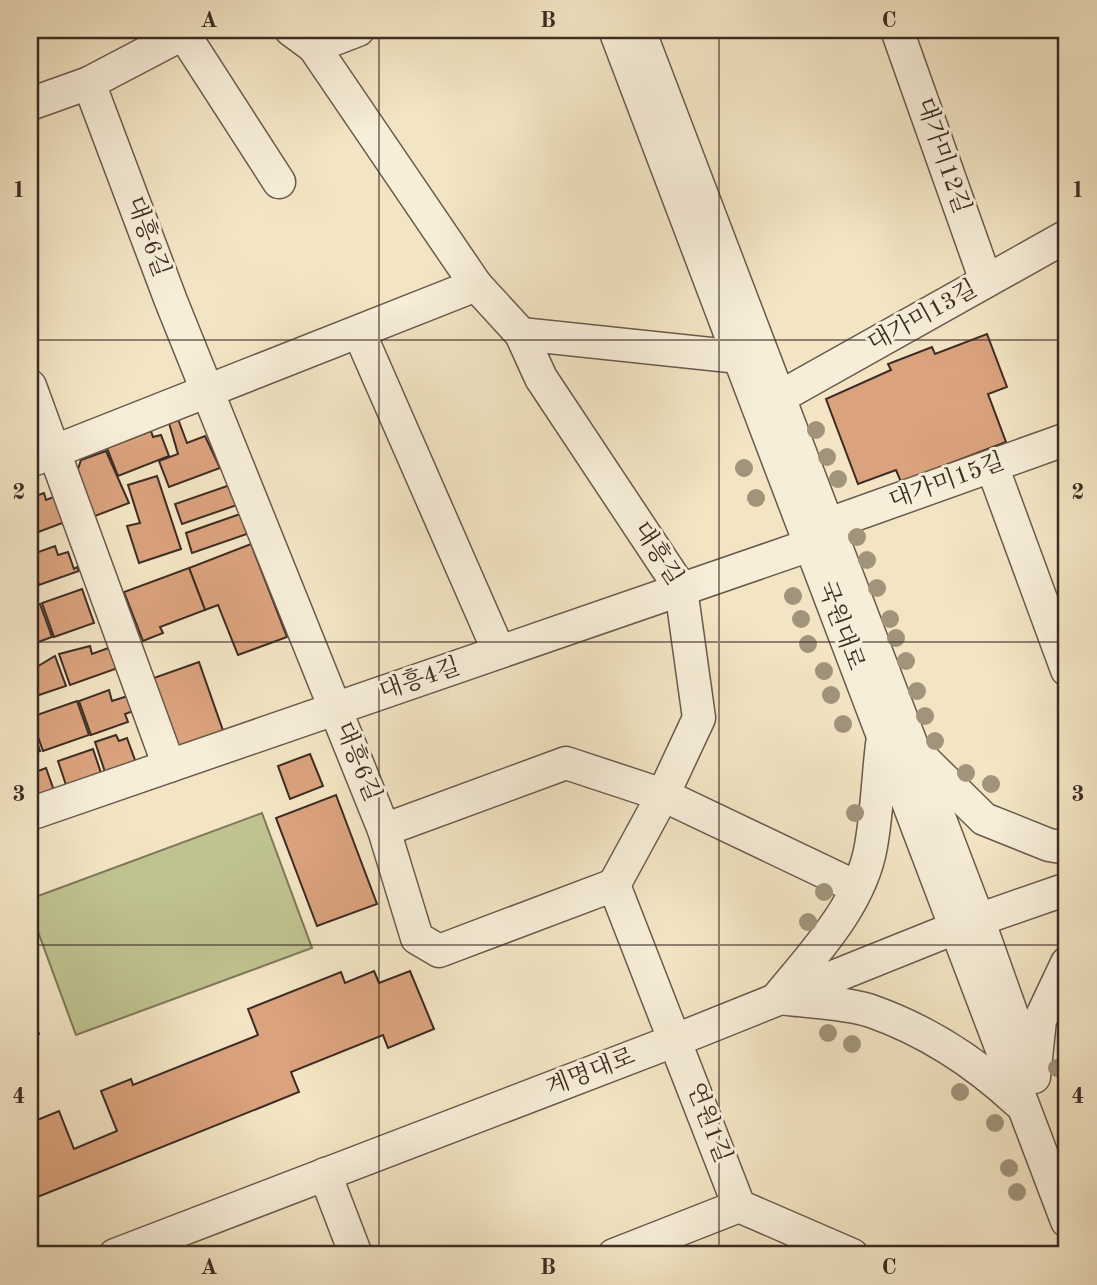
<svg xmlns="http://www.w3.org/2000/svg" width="1097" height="1285" font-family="'Old Standard TT','Noto Serif KR',serif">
<rect width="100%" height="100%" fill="#f3e5c4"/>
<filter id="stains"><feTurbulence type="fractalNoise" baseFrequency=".00286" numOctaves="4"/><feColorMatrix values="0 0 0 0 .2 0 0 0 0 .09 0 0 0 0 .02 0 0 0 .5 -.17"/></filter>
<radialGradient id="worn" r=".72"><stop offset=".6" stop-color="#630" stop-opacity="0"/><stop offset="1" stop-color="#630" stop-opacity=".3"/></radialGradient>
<!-- green -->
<polygon fill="#c0c390" stroke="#7e785a" stroke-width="2" points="262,813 312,948 76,1035 30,910 30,899"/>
<!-- building -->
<g fill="#daa27d" stroke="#3d2c25" stroke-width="2">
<polygon points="987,334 1007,387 988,394 1006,442 901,482 896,470 858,484 826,399 891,370 888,364 932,347 935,354"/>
<polygon points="178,419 187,443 205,436 220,468 169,487 159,461 178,454 169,423"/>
<polygon points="151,431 153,437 161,435 169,456 118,476 107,448"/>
<polygon points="106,451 129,503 87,519 73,484 81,460"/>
<polygon points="157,476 181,549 139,563 127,526 140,523 128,485"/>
<polygon points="230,485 237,505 182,524 175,504"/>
<polygon points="44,493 46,500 59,495 68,521 30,535 30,498"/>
<polygon points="240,514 247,534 192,553 186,533"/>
<polygon points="251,544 287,637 238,655 218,605 205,610 189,568"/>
<polygon points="55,546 58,555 68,552 74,569 77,567 79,571 39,585 30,555"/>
<polygon points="189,568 205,610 160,627 163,633 143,641 124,592"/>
<polygon points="82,589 94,623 54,637 42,603"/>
<polygon points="40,604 52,637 30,645 30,607"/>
<polygon points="90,646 92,654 111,647 118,668 70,685 59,654"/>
<polygon points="55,656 66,686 30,698 30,671"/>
<polygon points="199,662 227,742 173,749 148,680"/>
<polygon points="109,690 112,701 131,695 136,710 125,714 128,722 91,735 79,701"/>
<polygon points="77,701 89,735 43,751 31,717"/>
<polygon points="30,720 40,751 30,754"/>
<polygon points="116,735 119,741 127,738 139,771 108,781 95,742"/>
<polygon points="93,749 104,782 69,794 58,761"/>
<polygon points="310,754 323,786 290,799 278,766"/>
<polygon points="46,768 57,799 30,809 30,774"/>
<polygon points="336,795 377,904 317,926 276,818"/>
<polygon points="374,971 379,983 410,971 434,1029 388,1048 383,1035 291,1072 299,1092 30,1200 30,1123 59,1111 74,1149 117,1131 101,1091 131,1079 133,1085 258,1035 248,1009 341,972 345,983"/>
<polygon points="30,1010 39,1034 30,1038"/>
</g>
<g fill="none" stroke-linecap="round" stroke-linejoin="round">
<!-- minor casing -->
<g stroke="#6a5a4d" stroke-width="35">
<g id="minor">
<polyline points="291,30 314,47 476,285 521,334 541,378 681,589 699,718 663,795 614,885"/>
<polyline points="615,30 1067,1221"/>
<polyline points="639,30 978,919 1022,1043"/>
<polyline points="897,30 986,281"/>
<polyline points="183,33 279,182"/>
<polyline points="314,47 358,30"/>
<polyline points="89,83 171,301 384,830 417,938 439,951 614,885"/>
<polyline points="30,104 89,83 190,30"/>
<polyline points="359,332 499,652"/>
<polyline points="521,334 739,357"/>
<polyline points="30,386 169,766"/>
<polyline points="778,398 1067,236"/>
<polyline points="30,461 476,285"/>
<polyline points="992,466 1067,670"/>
<polyline points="826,525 1067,439"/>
<polyline points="918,754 984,819 1049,845 1067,848"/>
<polyline points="30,814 810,545"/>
<polyline points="384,830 566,763 663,795 856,887"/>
<polyline points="614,885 739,1206 852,1255"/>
<path d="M779,996C815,952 861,904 871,846C877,812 878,778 882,744"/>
<path d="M779,998C808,1002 843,1002 871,1011C925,1030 976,1063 1018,1102"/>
<polyline points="1034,1077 1040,1020 1067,963"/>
<polyline points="325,1174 356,1255"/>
<polyline points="115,1255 676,1040 955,928 1067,889"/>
<polyline points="614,1255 739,1206"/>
</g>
</g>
<!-- minor -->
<use href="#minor" stroke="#f7eed9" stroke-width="32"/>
</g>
<!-- trees -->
<g fill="#a1947b">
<circle cx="816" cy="430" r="9"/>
<circle cx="827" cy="457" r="9"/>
<circle cx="744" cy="468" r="9"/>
<circle cx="838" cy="479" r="9"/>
<circle cx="756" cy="498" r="9"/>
<circle cx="857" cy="537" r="9"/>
<circle cx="867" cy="560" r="9"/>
<circle cx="877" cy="588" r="9"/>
<circle cx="793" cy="596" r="9"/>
<circle cx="801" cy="619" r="9"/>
<circle cx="890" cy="619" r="9"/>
<circle cx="896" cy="638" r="9"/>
<circle cx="808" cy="644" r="9"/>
<circle cx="906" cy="661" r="9"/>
<circle cx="824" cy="671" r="9"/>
<circle cx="917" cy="691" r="9"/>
<circle cx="831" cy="695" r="9"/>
<circle cx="925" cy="716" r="9"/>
<circle cx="843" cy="724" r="9"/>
<circle cx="935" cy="741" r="9"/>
<circle cx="966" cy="773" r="9"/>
<circle cx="991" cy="784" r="9"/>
<circle cx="855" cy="813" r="9"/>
<circle cx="824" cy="892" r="9"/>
<circle cx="808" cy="922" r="9"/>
<circle cx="828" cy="1033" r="9"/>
<circle cx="852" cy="1044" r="9"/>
<circle cx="1057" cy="1068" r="9"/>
<circle cx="960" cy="1092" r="9"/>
<circle cx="995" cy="1123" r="9"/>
<circle cx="1009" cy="1168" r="9"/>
<circle cx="1017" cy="1192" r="9"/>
</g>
<!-- grid -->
<path fill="none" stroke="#3d2c25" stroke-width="2" stroke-opacity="0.55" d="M379,30V1255M719,30V1255M30,340H1067M30,642H1067M30,945H1067"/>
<g text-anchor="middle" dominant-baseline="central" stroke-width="6" stroke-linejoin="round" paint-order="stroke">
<!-- street labels -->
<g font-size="24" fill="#3d2c25" stroke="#f7eed9">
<text transform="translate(942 156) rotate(71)">대가미12길</text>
<text transform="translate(147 237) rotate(70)">대흥6길</text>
<text transform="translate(923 317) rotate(-29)">대가미13길</text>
<text transform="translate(947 482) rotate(-20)">대가미15길</text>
<text transform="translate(657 554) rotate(57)">대흥길</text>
<text transform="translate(840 626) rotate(70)">국원대로</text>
<text transform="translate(420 680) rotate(-19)">대흥4길</text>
<text transform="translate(357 762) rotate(68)">대흥6길</text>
<text transform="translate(591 1073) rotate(-21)">계명대로</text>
<text transform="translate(708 1123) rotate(69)">연원1길</text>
</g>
</g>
<!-- margin -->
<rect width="1097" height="1285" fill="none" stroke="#f3e5c4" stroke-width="77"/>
<rect x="38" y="38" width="1020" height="1208" fill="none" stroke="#3d2c25" stroke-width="2.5"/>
<g font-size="23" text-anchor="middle" font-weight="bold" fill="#3d2c25">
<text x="209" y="27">A</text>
<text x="548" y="27">B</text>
<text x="889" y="27">C</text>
<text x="19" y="197">1</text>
<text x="1078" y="197">1</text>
<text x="19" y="499">2</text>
<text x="1078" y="499">2</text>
<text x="19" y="801">3</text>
<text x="1078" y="801">3</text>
<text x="19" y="1103">4</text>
<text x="1078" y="1103">4</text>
<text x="209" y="1274">A</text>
<text x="548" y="1274">B</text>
<text x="889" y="1274">C</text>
</g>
<rect width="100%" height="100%" filter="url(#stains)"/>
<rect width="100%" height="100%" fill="url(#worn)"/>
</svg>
